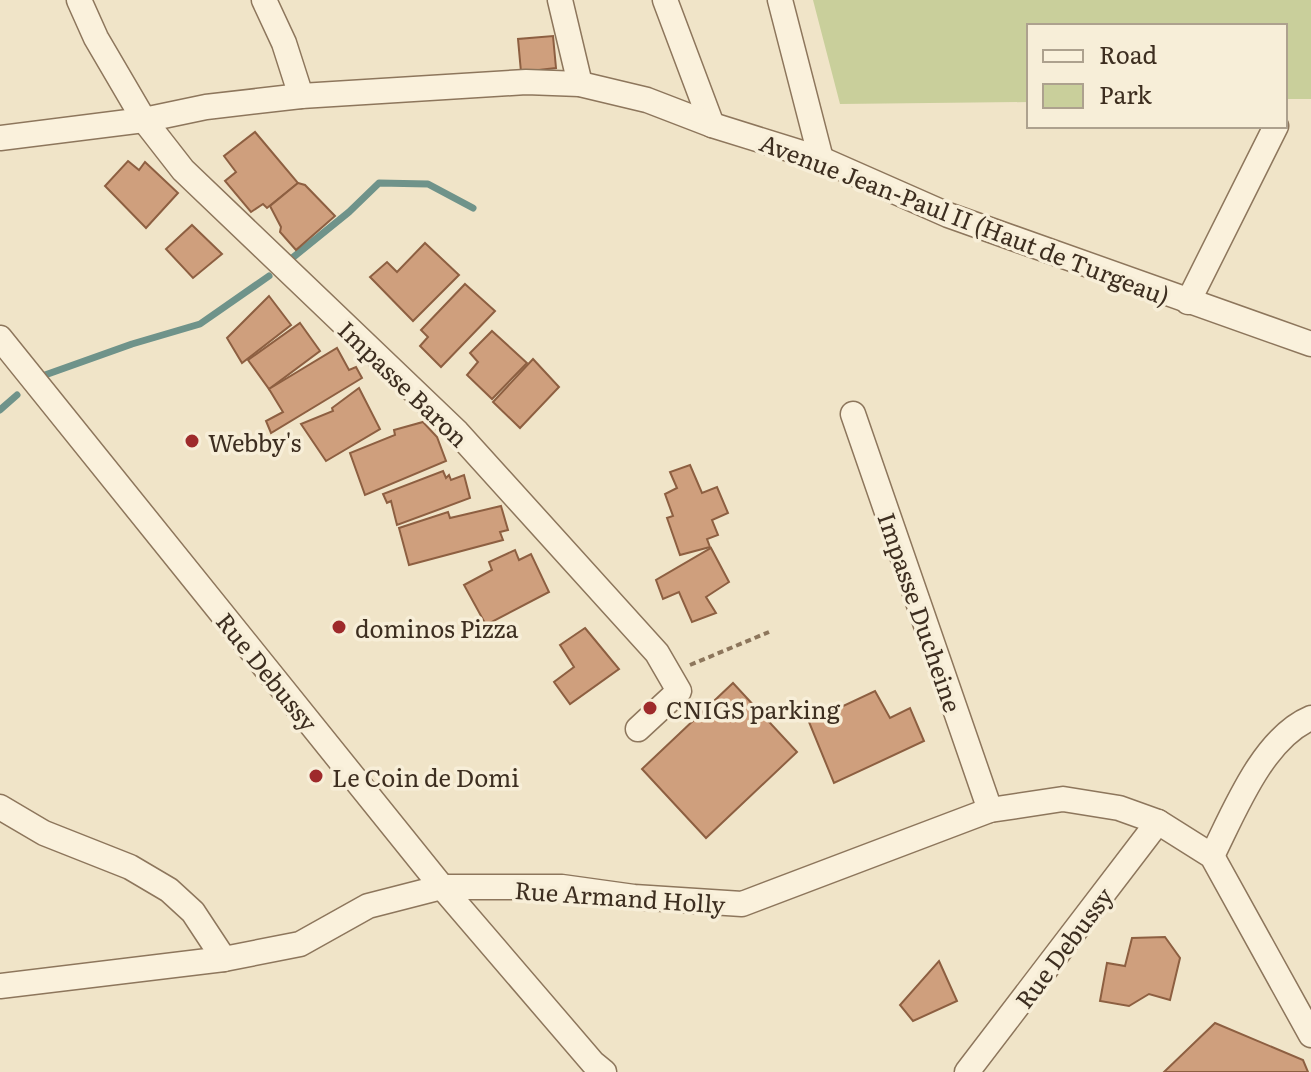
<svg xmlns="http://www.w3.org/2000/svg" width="1311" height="1072" font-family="Literata,serif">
<rect width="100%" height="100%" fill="#f0e4c8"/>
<!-- green -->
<polygon fill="#c9cf9b" points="813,0 1311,0 1311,99 1285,99 1285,26 1029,26 1029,102 840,104"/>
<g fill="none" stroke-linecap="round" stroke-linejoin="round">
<!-- stream -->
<g stroke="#6f938a" stroke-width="7">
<polyline points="291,259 349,212 379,183 428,184 473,208"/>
<polyline points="45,375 132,344 200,324 269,276"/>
<polyline points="0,410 17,395"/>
</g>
</g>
<!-- building -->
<g fill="#cf9f7d" stroke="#8d5f41" stroke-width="2">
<polygon points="553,36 556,68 521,72 518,39"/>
<polygon points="255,132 298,183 267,208 263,204 251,212 225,181 236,172 224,156"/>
<polygon points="128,161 139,170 145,162 178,193 146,228 105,186"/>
<polygon points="298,183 305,185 335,216 296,250 280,232 281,227 270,206"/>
<polygon points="192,225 222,254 193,278 166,249"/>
<polygon points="425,243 459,275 413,321 370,277 387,262 397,272"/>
<polygon points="465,284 495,311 441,367 420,346 428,337 421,330"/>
<polygon points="269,296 291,325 242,363 227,338"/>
<polygon points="300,323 320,351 269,389 248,360"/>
<polygon points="492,331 527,363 492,399 467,375 478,362 470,353"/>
<polygon points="337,348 349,370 356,367 362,378 271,433 266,421 283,412 269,389"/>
<polygon points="533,359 559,387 520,428 493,402"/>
<polygon points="359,388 380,429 326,461 301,424 333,411 332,408"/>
<polygon points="423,422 437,437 446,461 365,495 350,453 395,435 394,430"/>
<polygon points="690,465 702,493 717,487 728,513 712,520 718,535 707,539 710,547 680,555 667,518 673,516 665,494 677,488 670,472"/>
<polygon points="443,471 446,478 449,475 451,480 464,475 470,498 397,525 391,501 387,503 383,494"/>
<polygon points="501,506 508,530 500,532 503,540 409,565 399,528 448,512 450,518"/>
<polygon points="711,548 729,582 706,597 716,613 692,622 679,592 663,599 656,580"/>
<polygon points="515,550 519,560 531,554 549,592 486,625 464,585 492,570 489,562"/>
<polygon points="585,628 619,669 570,704 554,682 574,667 560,645"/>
<polygon points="733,683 797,752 706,838 642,769"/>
<polygon points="875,691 890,718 910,708 924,741 834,783 809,722"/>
<polygon points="1165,937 1180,958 1170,1000 1149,994 1129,1006 1100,1001 1107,963 1125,966 1132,938"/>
<polygon points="939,961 957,1001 913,1021 900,1005"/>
<polygon points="1215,1023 1303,1060 1308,1072 1164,1072"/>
</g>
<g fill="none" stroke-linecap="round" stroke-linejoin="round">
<!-- minor casing -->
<g stroke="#8d765c" stroke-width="27">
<g id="minor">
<polyline points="79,0 96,38 144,120 183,170 457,432 657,653 679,691 638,729"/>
<polyline points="264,0 284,43 301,96"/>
<polyline points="560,0 580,84"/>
<polyline points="665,0 712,125"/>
<polyline points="780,0 821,159"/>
<polyline points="0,138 144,120 206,107 301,96 526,82 580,84 647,100 712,125 821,159 948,215 1311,344"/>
<polyline points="1188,302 1276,126"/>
<polyline points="0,338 442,887 593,1063 604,1072"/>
<polyline points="853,414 990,810"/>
<polyline points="0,807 44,833 130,867 169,890 193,912 224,959"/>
<path d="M1212,856C1234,812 1263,738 1311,718"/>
<polyline points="0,986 224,959 300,944 368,906 442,887 562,887 634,897 742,904 990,810 1063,799 1119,808 1158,822 1212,856 1311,1035"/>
<polyline points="967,1072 1158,822"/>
</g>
</g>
<!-- path -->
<polyline stroke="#8d765c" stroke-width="4" stroke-dasharray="6 4" stroke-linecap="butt" points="690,665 769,632"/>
<!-- minor -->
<use href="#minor" stroke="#faf1dc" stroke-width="24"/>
</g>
<!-- markers -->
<g fill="#9e2a2b" stroke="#f7eed8" stroke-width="3">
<circle cx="192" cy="441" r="8"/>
<circle cx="339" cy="627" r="8"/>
<circle cx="650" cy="708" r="8"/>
<circle cx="316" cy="776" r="8"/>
</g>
<g text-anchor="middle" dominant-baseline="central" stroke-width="7" stroke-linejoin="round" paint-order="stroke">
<!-- street labels -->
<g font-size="24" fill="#3d2e20" stroke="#f7eed8">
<text transform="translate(965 218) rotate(21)">Avenue Jean-Paul II (Haut de Turgeau)</text>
<text transform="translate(404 383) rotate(44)">Impasse Baron</text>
<text transform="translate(921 612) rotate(71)">Impasse Ducheine</text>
<text transform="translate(268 671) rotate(51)">Rue Debussy</text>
<text transform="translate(620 896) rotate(4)">Rue Armand Holly</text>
<text transform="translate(1063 947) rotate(-53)">Rue Debussy</text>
</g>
<!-- poi labels -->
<g font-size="24" fill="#3d2e20" stroke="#f7eed8" text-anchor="start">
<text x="208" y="441">Webby's</text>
<text x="355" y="627">dominos Pizza</text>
<text x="666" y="708">CNIGS parking</text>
<text x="332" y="776">Le Coin de Domi</text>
</g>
</g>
<!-- legend -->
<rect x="1027" y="24" width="260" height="104" fill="#f7eed8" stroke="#ada18e" stroke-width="2"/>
<rect x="1043" y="50" width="40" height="12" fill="#faf1dc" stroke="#ada18e" stroke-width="2"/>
<text x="1099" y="64" font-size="24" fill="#3d2e20">Road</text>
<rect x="1043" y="84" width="40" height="24" fill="#c9cf9b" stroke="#ada18e" stroke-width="2"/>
<text x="1099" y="104" font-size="24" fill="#3d2e20">Park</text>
</svg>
